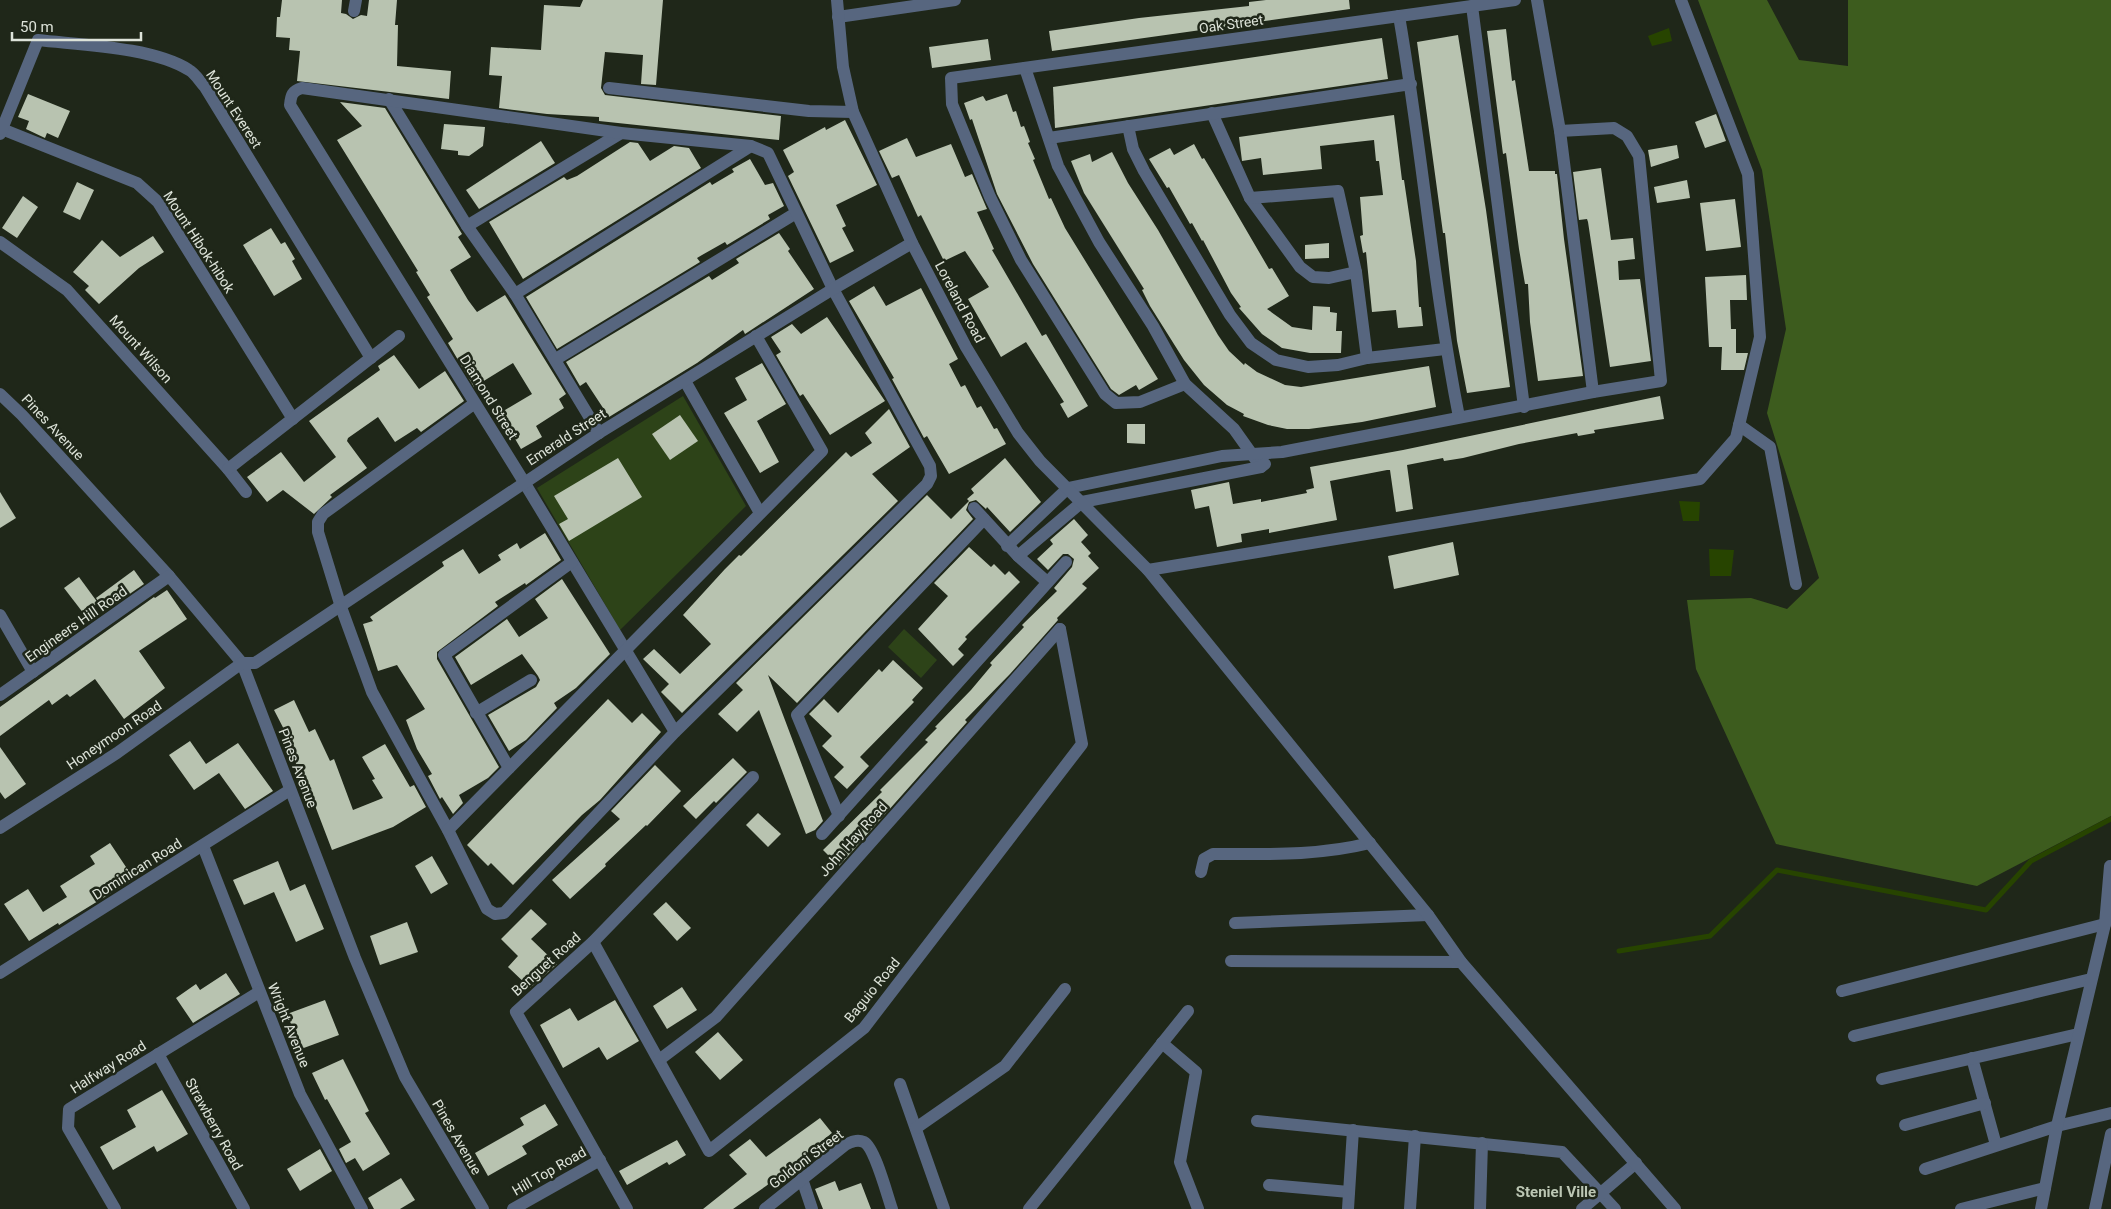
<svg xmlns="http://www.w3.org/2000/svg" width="2111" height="1209" font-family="Roboto,sans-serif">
<rect width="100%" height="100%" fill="#1f2719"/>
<!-- green -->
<g fill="#2d4318">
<polygon points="683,396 746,506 620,630 537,488"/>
<polygon points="904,629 937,660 921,678 888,647"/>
</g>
<!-- forest -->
<polygon fill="#3d5c1e" points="1698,0 1767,0 1799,60 1848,66 1848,0 2111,0 2111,816 1977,886 1776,844 1696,669 1687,600 1751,598 1787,609 1819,578 1767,413 1786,329 1762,170"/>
<!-- water -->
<g fill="#274400">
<polygon points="1669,28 1672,41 1652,46 1648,36"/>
<polygon points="1679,501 1700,502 1699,521 1683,521"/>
<polygon points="1709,549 1734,550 1731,576 1710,576"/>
</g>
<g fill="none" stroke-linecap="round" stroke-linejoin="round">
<!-- stream -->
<polyline stroke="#274400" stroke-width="5" points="1619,951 1710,936 1777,870 1986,910 2031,861 2111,819"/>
</g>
<!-- building -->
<g fill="#b8c3b0">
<polygon points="282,0 342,0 341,13 346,14 353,19 361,15 367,16 369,0 397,0 395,25 398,25 397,66 451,71 449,99 297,81 300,51 289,50 290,38 276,37 277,17 280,17"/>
<polygon points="583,0 663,0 656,85 641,84 643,55 605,52 601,88 605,95 781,116 779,140 599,121 599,117 547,114 499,108 502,76 489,75 491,47 541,50 544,5 580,7"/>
<polygon points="1266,0 1349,0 1350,9 1052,51 1049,31 1139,18 1249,6 1249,2"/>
<polygon points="1506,29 1512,81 1515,80 1529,171 1555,171 1555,174 1557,174 1564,239 1583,376 1538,381 1530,322 1528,284 1525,284 1519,249 1506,153 1503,154 1487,31"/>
<polygon points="1458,35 1486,210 1510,387 1467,393 1457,341 1445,233 1443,233 1417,42"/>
<polygon points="1382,38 1388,79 1055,128 1053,87"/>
<polygon points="988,39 991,60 932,68 929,47"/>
<polygon points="28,94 70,111 58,138 47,133 45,138 26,129 29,121 18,117"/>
<polygon points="1007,94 1013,112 1016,111 1021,127 1024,126 1030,142 1028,143 1035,159 1033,160 1049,199 1051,198 1065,228 1158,379 1139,390 1136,385 1119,395 1111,389 1033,264 997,194 972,119 970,120 964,103 983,96 986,101"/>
<polygon points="340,102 385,108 462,234 458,237 471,257 450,270 468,300 477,312 505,295 566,394 559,399 564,408 536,426 542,437 521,449 500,413 532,394 513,363 474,387 448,343 453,339 427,297 430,295 416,272 418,271 337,140 362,126"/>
<polygon points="1716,114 1726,141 1705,148 1695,122"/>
<polygon points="1394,115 1402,180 1404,180 1416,261 1419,307 1421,307 1423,326 1398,328 1396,310 1372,312 1366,252 1363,253 1360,236 1363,235 1360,197 1383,195 1379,161 1376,161 1374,140 1320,146 1322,169 1263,175 1261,158 1242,161 1239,137"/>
<polygon points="845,120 877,185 836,205 846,226 842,228 854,251 830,263 788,176 794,172 783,150 825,127 826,130"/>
<polygon points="444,124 485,127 483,146 469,156 458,155 458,151 441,149"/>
<polygon points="907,138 916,157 951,144 965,177 972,174 987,209 977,212 994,249 992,250 1042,336 1046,334 1088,406 1068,418 1060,404 1064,402 1026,342 1001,357 968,299 989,287 965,251 944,261 921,215 918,217 899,175 892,178 879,151"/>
<polygon points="541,141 555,163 479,209 466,190"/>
<polygon points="630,142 638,143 650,161 674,146 689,148 701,168 523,279 489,222 564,177 567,180 577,176"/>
<polygon points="1194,144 1202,159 1204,158 1213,173 1269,269 1272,268 1289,296 1267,309 1292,327 1312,330 1313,306 1330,307 1330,312 1337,313 1336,331 1342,331 1341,353 1310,353 1282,348 1262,334 1239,308 1241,307 1231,293 1203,240 1202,241 1192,223 1190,224 1169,187 1167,188 1149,159 1170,148 1174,155"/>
<polygon points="1677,145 1679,158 1651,167 1648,150"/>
<polygon points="1112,152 1128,183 1158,230 1218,335 1229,351 1244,365 1245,363 1257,372 1285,385 1301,387 1429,366 1436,407 1362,422 1309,429 1287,429 1268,425 1243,416 1244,414 1227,405 1204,385 1184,360 1150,306 1142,290 1144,289 1084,193 1071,161 1090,154 1092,162"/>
<polygon points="750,159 765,185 773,183 784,206 768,215 770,219 727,245 725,242 702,255 697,258 700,262 557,349 526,297 710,182 712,185 734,172 732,169"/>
<polygon points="1601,168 1611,240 1633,238 1635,259 1618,261 1619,280 1640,279 1651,361 1610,367 1588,222 1587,219 1579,220 1573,172"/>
<polygon points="1687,180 1690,198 1657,203 1654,187"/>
<polygon points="77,182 94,190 80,220 63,212"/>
<polygon points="23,196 38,207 17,238 2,228"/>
<polygon points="1735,199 1741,247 1706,251 1700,203"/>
<polygon points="271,228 281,244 285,242 295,259 292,261 302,279 274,296 243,245"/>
<polygon points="779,233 790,249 788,251 814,289 745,334 743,330 697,363 609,417 586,382 580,386 566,362 709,276 712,280 739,263 736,259"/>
<polygon points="153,236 164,252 139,268 99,304 85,290 89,286 73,272 102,240 120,257"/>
<polygon points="1329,243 1329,258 1305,259 1305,245"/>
<polygon points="1746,275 1747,300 1730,300 1731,329 1736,329 1736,353 1748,353 1744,370 1721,370 1722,347 1709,347 1705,277"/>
<polygon points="874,286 886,306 921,288 958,359 949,364 961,387 965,385 977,408 981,406 994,429 997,428 1006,444 949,474 927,436 924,438 892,379 894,378 849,301"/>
<polygon points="827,317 885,401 830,435 803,394 800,396 776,355 781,352 771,337 792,324 801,334"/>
<polygon points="394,355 419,389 445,371 464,401 421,432 417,428 395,442 378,417 348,438 347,441 367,468 330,495 332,497 314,514 283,490 267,502 247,477 281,452 304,482 336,457 309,421 380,370 378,366"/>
<polygon points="762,363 786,404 757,421 779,462 760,473 724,413 747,400 735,378"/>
<polygon points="1660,396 1664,419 1594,430 1595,433 1578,436 1577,433 1519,444 1463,458 1444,461 1443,458 1407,465 1413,509 1396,512 1390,470 1387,470 1330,481 1337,520 1269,533 1269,529 1241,534 1242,542 1217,547 1209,506 1195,509 1191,490 1229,482 1233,504 1261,499 1261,502 1307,493 1306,490 1314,488 1310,467 1403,450"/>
<polygon points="889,409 910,447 872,474 898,501 682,713 661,692 669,684 643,659 654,649 680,674 711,644 683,615 725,569 739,555 741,556 846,452 851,457 872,443 865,433"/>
<polygon points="680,415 698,441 670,460 652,434"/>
<polygon points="1127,424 1145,424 1145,444 1127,443"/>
<polygon points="618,458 642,497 569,541 559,524 568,519 554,496"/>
<polygon points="1005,458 1041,502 1010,532 987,507 986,509 976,500 969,502 966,510 973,519 797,703 768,675 823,821 815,830 806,834 759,710 737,732 718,714 743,690 736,683 927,495 951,519 969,501 967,499 974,493 971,489"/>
<polygon points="0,492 16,518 0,528"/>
<polygon points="1074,519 1088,535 1081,542 1091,553 1088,556 1099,568 1082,584 1087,588 1057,618 1058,620 1010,674 965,720 967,722 839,866 823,850 882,792 880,790 928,742 925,740 937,728 935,727 971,690 992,665 990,663 1024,627 1022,625 1057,591 1054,588 1072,567 1074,559 1068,554 1063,554 1048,570 1037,559 1053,544 1050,540"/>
<polygon points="545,533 561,560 526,585 525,583 495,602 498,606 437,652 437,659 499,767 488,778 459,795 463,803 453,814 442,797 440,799 428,776 432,774 417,749 406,720 425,709 397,665 378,671 363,624 373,621 370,617 444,566 442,562 463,549 479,574 501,560 498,555 517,543 520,549"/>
<polygon points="1453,542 1459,575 1394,589 1388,556"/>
<polygon points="969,547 991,567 994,564 1005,575 1009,571 1020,582 965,637 967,639 958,649 964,655 953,666 918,629 948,596 934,583"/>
<polygon points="134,570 144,584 105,611 96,598"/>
<polygon points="79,577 98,603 84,614 64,588"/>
<polygon points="562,579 610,654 576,688 554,703 557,708 526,740 509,751 488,715 536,687 540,680 538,676 522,654 471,685 455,657 507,619 519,637 548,618 535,599"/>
<polygon points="167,590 187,619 139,651 165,688 124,719 95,679 70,697 67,694 52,705 49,700 0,736 0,707 154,597 155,598"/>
<polygon points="893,660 923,688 912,700 914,702 860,757 869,766 847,789 834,777 844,767 822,746 832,736 809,714 824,699 838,713 879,669 882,672"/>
<polygon points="608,699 632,723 642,713 661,732 600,800 582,815 513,885 491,863 488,866 467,845"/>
<polygon points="294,700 309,732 315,729 330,761 334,759 353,810 383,798 372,780 375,779 362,757 385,744 410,787 414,785 426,807 393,827 332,850 301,769 299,770 286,742 290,741 274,710"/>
<polygon points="190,741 206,764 238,743 273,791 245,809 219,773 194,790 169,755"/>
<polygon points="0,747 26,784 5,799 0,792"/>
<polygon points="733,758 747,772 716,803 714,801 696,819 683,806"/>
<polygon points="655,765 681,791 647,826 646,825 605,864 606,866 570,899 552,880 620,819 611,811"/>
<polygon points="758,813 781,834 768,847 746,825"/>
<polygon points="110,843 134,879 59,925 58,923 29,941 4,904 28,889 43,912 67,897 60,886 95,864 90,856"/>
<polygon points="432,856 448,884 431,894 415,866"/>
<polygon points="278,861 290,891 305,884 324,929 296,942 274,892 244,905 233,880"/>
<polygon points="666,902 691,928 677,941 653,914"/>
<polygon points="531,909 547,924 531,939 557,964 530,988 508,967 518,956 501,939"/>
<polygon points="407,922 418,952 380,965 370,936"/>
<polygon points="226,973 240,994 193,1023 176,998 196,984 200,990"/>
<polygon points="682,987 697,1010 667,1029 653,1006"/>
<polygon points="325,1000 339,1035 301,1049 287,1014"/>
<polygon points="615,1000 639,1041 607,1060 599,1047 563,1068 540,1025 570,1008 578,1021"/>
<polygon points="718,1032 743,1060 720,1080 695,1052"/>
<polygon points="343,1059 369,1111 365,1113 390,1154 363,1171 355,1158 346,1163 339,1149 351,1142 327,1099 325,1100 312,1073"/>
<polygon points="162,1090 188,1134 157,1152 154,1146 113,1170 100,1147 136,1127 127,1110"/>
<polygon points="545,1104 558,1125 522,1146 527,1154 488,1176 475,1153 524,1125 520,1118"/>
<polygon points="820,1118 832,1133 766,1186 733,1209 703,1209 747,1174 729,1155 750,1139 766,1157"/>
<polygon points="677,1140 686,1155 669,1165 667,1162 627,1185 619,1171"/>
<polygon points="320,1149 332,1171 300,1191 287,1169"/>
<polygon points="401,1178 415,1200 400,1209 374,1209 368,1198"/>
<polygon points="835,1181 839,1191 861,1183 871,1209 823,1209 815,1189"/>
</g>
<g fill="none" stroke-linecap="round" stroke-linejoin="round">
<!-- minor -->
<g stroke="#57667f" stroke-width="12">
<polyline points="1537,0 1560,131 1593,392"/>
<polyline points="1472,6 1524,407"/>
<polyline points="354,11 356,0"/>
<path d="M1399,16C1422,149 1433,285 1459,417"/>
<polyline points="838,17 955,0"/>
<polyline points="1025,68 1058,166 1099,242 1153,326 1185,384 1234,429 1261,467"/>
<polyline points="609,88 809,111 853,112"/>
<polyline points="389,99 467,226 515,294 599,433"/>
<polyline points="1212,113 1250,198 1300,267 1313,277 1329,278 1356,272"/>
<polyline points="1128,126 1133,149 1144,171 1230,315 1251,343 1276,360 1308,367 1338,365 1367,358 1445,349"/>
<polyline points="2,129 137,183 158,202 293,419"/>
<path d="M0,134L38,40C81,45 153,47 189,70C195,73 200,82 205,87L371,358"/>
<polyline points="1049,138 1411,84"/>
<polyline points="1250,198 1338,191 1356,272 1367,358"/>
<polyline points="467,226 621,133"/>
<polyline points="0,242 67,290 228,469 246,492"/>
<polyline points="515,294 751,146"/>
<polyline points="556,359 796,213"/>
<polyline points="685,381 760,513"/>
<polyline points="1185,384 1140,402 1116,403 1105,394 1021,260 990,197 952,104 951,78 1515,0"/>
<polyline points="0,394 22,415 169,576 242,663 355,958 405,1077 483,1209"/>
<path d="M475,403L323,514L318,522V532L341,607L372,692L448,830L487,909L495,914L504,913L675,732L927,484L931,476L930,466L833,289L768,153L751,146L621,133L302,88C292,91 291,95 290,105L524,482L675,732"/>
<polyline points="1739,425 1770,447 1796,584"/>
<polyline points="228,469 399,336"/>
<polyline points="974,508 1018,556 1046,581"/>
<polyline points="1007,546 1068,488 1222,456 1282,452 1593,392 1661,381 1639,156 1627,136 1614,128 1560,131"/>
<polyline points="1018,556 1082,502 1261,467 1265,464"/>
<polyline points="1148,570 1700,479 1736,438 1760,337 1748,174 1681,0"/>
<polyline points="0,615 33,672"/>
<polyline points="0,695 169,576"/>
<polyline points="476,713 531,680"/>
<polyline points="509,768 444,655 572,562"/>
<polyline points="839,816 797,715 984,519"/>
<polyline points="0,828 117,753 242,663 255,663 599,433 833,289 912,243"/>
<polyline points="448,830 822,451 756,336"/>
<polyline points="822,834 1066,562"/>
<polyline points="203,846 300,1094 362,1209"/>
<path d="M1201,872L1204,859L1213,854C1266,854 1318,856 1370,843"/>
<polyline points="1235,923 1428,915"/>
<polyline points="593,942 709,1151 864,1028 1082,744 1060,629"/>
<polyline points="1231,961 1461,962"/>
<polyline points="0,973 290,790"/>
<polyline points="1842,991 2105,924"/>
<polyline points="1854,1036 2091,979"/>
<polyline points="1162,1043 1196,1072 1180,1162 1198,1209"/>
<polyline points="158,1054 244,1209"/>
<polyline points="1972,1058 1996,1145"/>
<polyline points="659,1060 716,1017 1060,629"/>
<polyline points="1882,1079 2078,1034"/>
<polyline points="900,1084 944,1209"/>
<polyline points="1257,1121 1562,1152 1615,1209"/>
<polyline points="1905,1125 1985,1103"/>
<polyline points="916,1128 1005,1066 1065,989"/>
<polyline points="1925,1169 2057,1126 2111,1113"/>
<polyline points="802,1179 812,1209"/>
<polyline points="1269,1185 1349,1192"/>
<polyline points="115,1209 68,1128 69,1109 259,992"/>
<polyline points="513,1209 600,1160"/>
<polyline points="627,1209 516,1012 593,942 753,777"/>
<path d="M765,1209L845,1145C851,1142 857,1139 864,1142C875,1148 887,1195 892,1209"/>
<polyline points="1029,1209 1188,1011"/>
<polyline points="1348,1209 1353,1130"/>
<polyline points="1410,1209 1415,1136"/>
<polyline points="1480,1209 1482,1143"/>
<polyline points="1582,1209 1636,1163"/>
<polyline points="1961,1209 2045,1188"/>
<polyline points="2041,1209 2057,1126 2105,924 2110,866"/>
<polyline points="2095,1209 2111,1134"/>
</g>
<!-- tertiary -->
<polyline stroke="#57667f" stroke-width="12" points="837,0 843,67 853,112 912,243 966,347 1018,433 1040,461 1148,570 1428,915 1461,962 1675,1209"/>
</g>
<g text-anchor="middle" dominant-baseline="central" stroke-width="5" stroke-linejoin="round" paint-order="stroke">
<!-- street labels -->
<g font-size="14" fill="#dde3d9" stroke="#1f2719">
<text transform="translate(1231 24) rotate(-8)">Oak Street</text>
<text transform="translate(234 109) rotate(57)">Mount Everest</text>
<text transform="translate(199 242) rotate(57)">Mount Hibok-hibok</text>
<text transform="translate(960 302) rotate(62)">Loreland Road</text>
<text transform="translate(141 349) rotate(48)">Mount Wilson</text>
<text transform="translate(489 397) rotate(58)">Diamond Street</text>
<text transform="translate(53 427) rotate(47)">Pines Avenue</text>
<text transform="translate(566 437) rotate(-33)">Emerald Street</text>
<text transform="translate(76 624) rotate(-35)">Engineers Hill Road</text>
<text transform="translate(114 735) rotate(-34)">Honeymoon Road</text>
<text transform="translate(298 768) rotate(69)">Pines Avenue</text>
<text transform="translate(853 839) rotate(-48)">John Hay Road</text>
<text transform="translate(137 869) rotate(-32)">Dominican Road</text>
<text transform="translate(546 964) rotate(-42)">Benguet Road</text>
<text transform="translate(872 990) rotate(-51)">Baguio Road</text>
<text transform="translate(289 1025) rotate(68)">Wright Avenue</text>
<text transform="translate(108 1067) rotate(-32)">Halfway Road</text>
<text transform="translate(214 1124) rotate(61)">Strawberry Road</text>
<text transform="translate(457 1137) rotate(60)">Pines Avenue</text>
<text transform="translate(806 1159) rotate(-37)">Goldoni Street</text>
<text transform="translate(549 1171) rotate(-30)">Hill Top Road</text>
</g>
<!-- neighbourhood labels -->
<g font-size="15" font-weight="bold" fill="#bcc7b4" stroke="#1f2719">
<text x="1556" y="1192">Steniel Ville</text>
</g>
</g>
<!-- scale -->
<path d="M12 32v8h129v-8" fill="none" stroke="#dde3d9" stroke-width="2.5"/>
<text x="20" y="32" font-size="15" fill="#dde3d9" stroke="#1f2719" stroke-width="4" paint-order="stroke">50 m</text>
</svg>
